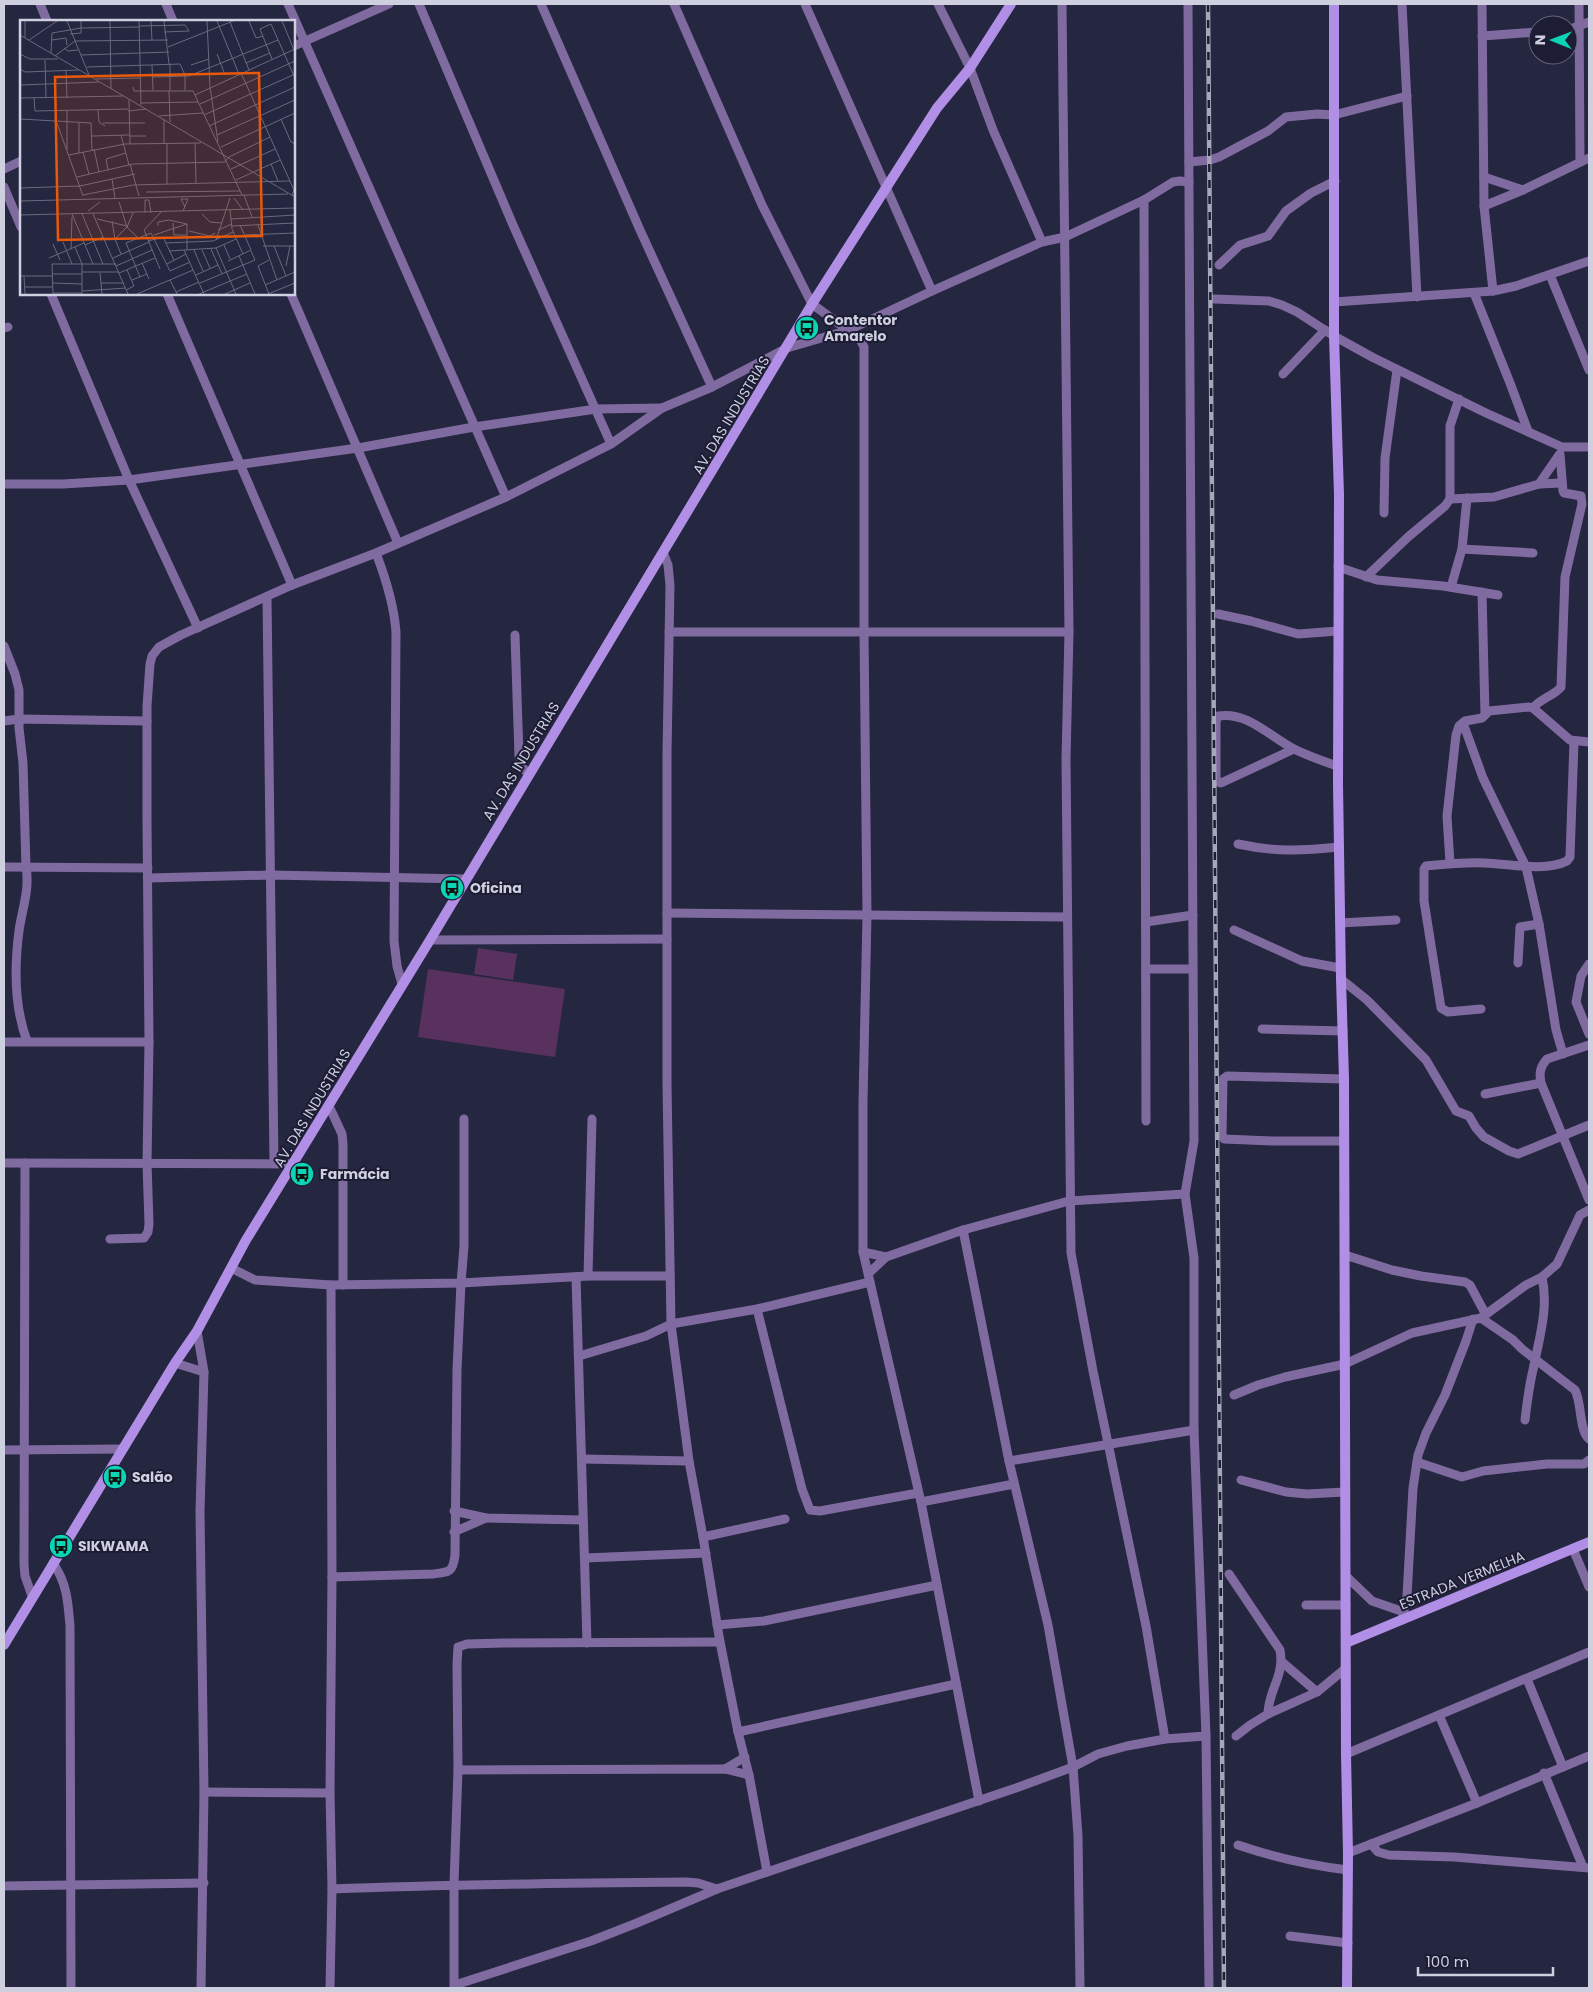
<svg xmlns="http://www.w3.org/2000/svg" width="1593" height="1992" font-family="Poppins,sans-serif">
<rect width="100%" height="100%" fill="#25263f"/>
<!-- pitch -->
<g fill="#59315e">
<polygon points="478,948 517,954 513,980 474,974"/>
<polygon points="428,969 565,989 555,1057 418,1037"/>
</g>
<g fill="none" stroke-linecap="round" stroke-linejoin="round">
<!-- street -->
<g stroke="#806ba1" stroke-width="9">
<polyline points="40,4 47,21"/>
<polyline points="166,4 173,21"/>
<polyline points="288,4 506,497"/>
<polyline points="419,4 513,225 611,444"/>
<polyline points="541,4 640,230 712,387"/>
<polyline points="674,4 762,205 812,304 860,339 864,347 864,632 867,915 863,1102 863,1252 921,1502 979,1801"/>
<polyline points="805,4 932,291"/>
<polyline points="938,4 970,68 993,130 1042,242"/>
<polyline points="1062,4 1069,632 1066,759 1071,1253 1093,1371 1146,1626 1165,1739"/>
<polyline points="1188,4 1194,1141 1185,1194 1194,1258 1194,1430 1206,1736 1209,1988"/>
<polyline points="1402,4 1417,297"/>
<polyline points="1482,4 1484,206 1493,291"/>
<polyline points="1579,4 1580,162"/>
<polyline points="1568,30 1589,22"/>
<polyline points="1482,36 1538,32"/>
<polyline points="294,46 389,4"/>
<polyline points="1189,162 1210,160 1219,157 1268,131 1286,117 1317,114 1334,115 1407,96"/>
<polyline points="4,169 21,161"/>
<polyline points="1484,177 1523,190"/>
<polyline points="4,187 21,227"/>
<polyline points="1144,200 1146,1121"/>
<polyline points="1484,206 1523,190 1589,158"/>
<polyline points="1219,265 1240,245 1268,236 1286,211 1311,193 1335,181"/>
<polyline points="1550,275 1589,370"/>
<polyline points="1474,293 1510,383 1528,431"/>
<polyline points="51,294 129,480 198,628"/>
<polyline points="167,294 292,585"/>
<polyline points="291,294 398,543"/>
<polyline points="1214,299 1269,301 1282,305 1297,312 1334,336 1372,357 1486,413 1562,447 1589,447"/>
<polyline points="1334,302 1493,291 1516,286 1589,261"/>
<polyline points="4,328 8,327"/>
<polyline points="1283,374 1325,330"/>
<polyline points="4,484 63,484 129,480 358,448 474,427 596,409 662,408"/>
<polyline points="1539,484 1561,483"/>
<polyline points="1450,499 1494,497 1539,484 1559,455"/>
<polyline points="1384,513 1385,458 1397,370"/>
<polyline points="1462,549 1533,553"/>
<polyline points="663,552 668,565 670,585 667,753 667,1085 671,1324 689,1461 703,1537 720,1642 738,1732 749,1775 767,1872"/>
<path d="M376,553C386,579 394,605 396,632L394,941L397,966L402,984"/>
<polyline points="1338,567 1377,580 1443,586 1498,595"/>
<polyline points="1366,577 1408,537 1445,506 1450,499 1450,426 1459,399"/>
<polyline points="1451,587 1462,549 1467,498"/>
<polyline points="1482,592 1485,715"/>
<polyline points="267,597 274,1163"/>
<polyline points="1218,614 1251,621 1298,634 1338,631"/>
<polyline points="669,632 1069,632"/>
<polyline points="515,635 519,756 523,768 529,775"/>
<path d="M4,646L15,674L19,690V728L23,763L26,867C30,890 22,909 19,931C14,969 14,1006 27,1041"/>
<path d="M1533,708C1541,698 1554,696 1561,687L1565,577L1582,504L1581,496L1564,493L1563,491L1560,454"/>
<polyline points="4,721 19,719 147,721"/>
<polyline points="1463,723 1483,778 1526,867 1539,924 1556,1030 1563,1054"/>
<path d="M1294,749L1221,783L1218,782L1216,778V722L1218,716C1248,711 1270,737 1294,749C1308,756 1323,761 1337,766"/>
<path d="M1238,844C1275,852 1301,851 1339,847"/>
<polyline points="1450,863 1447,816 1456,735 1459,726 1465,721 1482,718 1489,711 1529,707 1533,708 1570,740 1589,742"/>
<polyline points="4,867 148,868"/>
<polyline points="149,878 271,875 466,879"/>
<polyline points="667,913 1067,917"/>
<polyline points="1146,922 1193,915"/>
<polyline points="1340,923 1396,920"/>
<polyline points="1234,930 1302,961 1340,968"/>
<polyline points="430,940 667,939"/>
<polyline points="1518,963 1520,927 1539,924"/>
<polyline points="1589,964 1581,976 1576,1002 1589,1034"/>
<polyline points="1146,969 1193,969"/>
<polyline points="1341,979 1367,1000 1426,1060 1456,1111 1469,1116 1476,1128 1484,1137 1509,1151 1518,1154 1589,1125"/>
<path d="M1481,1009L1448,1012L1441,1008L1424,901V869L1426,866C1446,864 1465,862 1485,863C1508,864 1546,872 1567,861L1570,857L1574,741"/>
<polyline points="1262,1029 1343,1031"/>
<polyline points="4,1042 149,1042"/>
<path d="M1589,1045L1547,1059C1540,1067 1539,1073 1541,1083L1589,1200"/>
<polyline points="1485,1094 1541,1083"/>
<polyline points="329,1106 342,1134 343,1144 343,1285"/>
<polyline points="1344,1141 1272,1141 1224,1139 1222,1135 1223,1079 1227,1076 1344,1079"/>
<polyline points="4,1163 293,1164"/>
<polyline points="25,1163 24,1564 25,1576 32,1596"/>
<polyline points="963,1230 1009,1461 1048,1625 1073,1767 1078,1836 1080,1988"/>
<polyline points="110,1239 144,1238 148,1232 149,1224 147,1163 149,1042 147,820 147,706 150,664 152,656 159,647 181,635 292,585 376,553 506,497 611,444 662,408 712,387 787,348 849,330 932,291 1042,242 1065,237 1144,200 1173,182 1180,181 1189,182"/>
<polyline points="863,1252 886,1257"/>
<polyline points="1345,1255 1392,1270 1421,1276 1465,1282 1470,1285 1485,1313"/>
<polyline points="231,1268 255,1280 331,1285 461,1283 588,1276 670,1276"/>
<polyline points="869,1273 886,1257 963,1230 1069,1201 1185,1194"/>
<polyline points="588,1276 592,1119"/>
<polyline points="576,1277 587,1643"/>
<polyline points="757,1309 802,1489 810,1510 820,1511 918,1493"/>
<path d="M1481,1318L1513,1340L1522,1349L1575,1390C1582,1403 1579,1431 1589,1439"/>
<polyline points="197,1331 204,1372 200,1512 204,1792 201,1988"/>
<polyline points="579,1356 646,1336 671,1324 757,1309 870,1282"/>
<polyline points="175,1363 204,1372"/>
<polyline points="1234,1395 1258,1385 1285,1377 1345,1364 1412,1333 1481,1318 1526,1285 1542,1277 1557,1264 1580,1215 1589,1210"/>
<path d="M1525,1420C1527,1403 1529,1386 1533,1370C1539,1339 1549,1308 1542,1277"/>
<polyline points="4,1450 123,1449"/>
<polyline points="582,1459 689,1461"/>
<polyline points="1009,1461 1194,1430"/>
<polyline points="1417,1462 1462,1477 1483,1471 1547,1464 1584,1464 1589,1460"/>
<polyline points="1241,1480 1286,1492 1307,1494 1345,1492"/>
<polyline points="921,1502 1014,1484"/>
<polyline points="454,1511 486,1518 583,1520"/>
<polyline points="454,1532 486,1518"/>
<polyline points="703,1537 785,1519"/>
<polyline points="1573,1549 1589,1587"/>
<polyline points="585,1558 706,1553"/>
<path d="M53,1563C67,1583 68,1602 70,1626L71,1988"/>
<path d="M1229,1574L1280,1650C1285,1676 1268,1690 1268,1714"/>
<polyline points="1346,1576 1372,1601 1404,1612"/>
<path d="M332,1577L433,1574C450,1572 453,1572 455,1555L457,1370L461,1283L464,1246V1119"/>
<polyline points="1306,1605 1346,1605"/>
<polyline points="1402,1620 1407,1596 1413,1488 1418,1455 1426,1433 1445,1395 1466,1341 1473,1319"/>
<polyline points="717,1625 764,1621 937,1585"/>
<polyline points="1282,1662 1317,1692"/>
<polyline points="1527,1679 1563,1767"/>
<polyline points="1439,1715 1477,1803"/>
<polyline points="738,1732 956,1684"/>
<polyline points="1236,1736 1250,1725 1268,1714 1317,1692 1346,1668"/>
<polyline points="1346,1754 1589,1652"/>
<polyline points="725,1769 745,1757"/>
<polyline points="458,1770 725,1769 749,1775"/>
<polyline points="1544,1773 1583,1867"/>
<polyline points="204,1792 330,1793"/>
<polyline points="1371,1844 1378,1852 1389,1855 1454,1857 1589,1868"/>
<path d="M1238,1845C1276,1858 1307,1865 1348,1870"/>
<polyline points="1348,1853 1477,1803 1589,1756"/>
<polyline points="4,1886 204,1883"/>
<path d="M332,1889C450,1884 568,1883 686,1882L698,1883L717,1889"/>
<polyline points="1290,1936 1348,1943"/>
<polyline points="455,1985 591,1941 637,1923 717,1889 1016,1788 1073,1767 1098,1754 1127,1746 1165,1739 1206,1736"/>
<polyline points="330,1988 332,1889 330,1793 332,1577 331,1285"/>
<polyline points="454,1988 454,1884 458,1770 457,1664 458,1647 467,1644 504,1643 720,1642"/>
</g>
<!-- secondary -->
<g stroke="#b28fe6" stroke-width="10">
<polyline points="1334,4 1334,336 1339,495 1338,784 1341,979 1344,1079 1346,1754 1348,1853 1347,1988"/>
<polyline points="1346,1643 1589,1542"/>
<polyline points="4,1645 175,1363 197,1331 246,1240 430,940 812,304 937,108 970,68 1011,4"/>
</g>
<!-- rail casing -->
<g stroke="#a6a8ba" stroke-width="4.5">
<polyline id="rail" points="1208,4 1224,1988"/>
</g>
<!-- rail -->
<use href="#rail" stroke="#1c1c34" stroke-width="2.5" stroke-dasharray="8" stroke-linecap="butt"/>
</g>
<!-- icons -->
<defs>
<g id="bus-disc" transform="scale(1.25)"><circle r="9.5" fill="#0cd5b5" stroke="#1c1c34"/><path d="M-5-6H5V4H4V6H2V4H-2V6H-4V4H-5ZM-3.5-4V0h7V-4ZM-3.5 1.2v1.5H-2V1.2ZM2 1.2v1.5H3.5V1.2Z" fill="#111"/></g>
</defs>
<g fill-rule="evenodd">
<use href="#bus-disc" x="807" y="328"/>
<use href="#bus-disc" x="452" y="888"/>
<use href="#bus-disc" x="302" y="1174"/>
<use href="#bus-disc" x="115" y="1477"/>
<use href="#bus-disc" x="61" y="1546"/>
</g>
<g text-anchor="middle" dominant-baseline="central" stroke-width="4" stroke-linejoin="round" paint-order="stroke">
<!-- poi labels -->
<g font-size="14" font-weight="bold" fill="#ced0e0" stroke="#1c1c34" text-anchor="start">
<text x="824" y="320">Contentor<tspan x="824" dy="16">Amarelo</tspan></text>
<text x="470" y="888">Oficina</text>
<text x="320" y="1174">Farmácia</text>
<text x="132" y="1477">Salão</text>
<text x="78" y="1546">SIKWAMA</text>
</g>
<!-- street labels -->
<g font-size="14" fill="#ced0e0" stroke="#1c1c34">
<text transform="translate(731 415) rotate(-59)">AV. DAS INDUSTRIAS</text>
<text transform="translate(521 761) rotate(-59)">AV. DAS INDUSTRIAS</text>
<text transform="translate(312 1108) rotate(-59)">AV. DAS INDUSTRIAS</text>
<text transform="translate(1462 1580) rotate(-22)">ESTRADA VERMELHA</text>
</g>
</g>
<!-- overview -->
<g transform="translate(20 20)">
<rect width="275" height="275" fill="#25263f"/>
<path fill="none" stroke="#696a7f" stroke-width="1" d="M5,1V18M47,1L69,55M90,1L91,69M119,1L121,85M131,1L132,20M144,1L149,44M187,1L190,67L198,122M197,1L219,54M229,1L236,18L243,16M262,1L274,30M210,2L229,50M119,6L165,5L169,11L144,12M50,14L61,13V1M0,15L275,177M9,20L37,1M32,20L46,18L47,25M148,27L213,1M44,28L48,31L58,30M31,33L32,13L61,8L119,7M0,34L10,39H38M197,34L205,55M61,35L149,32M35,36L55,21L148,20M252,39L240,9L251,4L275,58M25,40L26,78M226,43L250,33M150,44V70M132,45L133,70M171,45L189,39M67,47L160,44L165,55V70M0,49L5,52L59,50M46,51L47,78M221,53L274,170L272,175M132,57L169,56L258,20M76,59L120,58M0,65L79,62M113,67L114,71H173L222,175M149,70L150,102M175,75L275,29M0,78L103,76M14,78L15,91L108,89M109,80L110,124M121,83L178,82M180,84L275,41M78,90L79,102L85,106M47,91V130M108,91L126,89M184,95L275,54M139,96L183,93M0,99L71,103L72,130M144,99V123M261,99L271,122L275,124M37,103L63,176M59,103V133M83,103H125M189,106L275,67M101,115L109,145M197,115L275,80M72,116L109,115M110,116H126M147,123V164M175,123L176,164M201,127L275,93M74,129L79,152M63,132L69,154M49,135L105,124L181,123M110,144L119,176M251,144L258,161M211,149L255,129M88,150L86,139L106,133M57,157L113,144L205,142L209,137L250,117M92,159L95,178M216,160L260,140M0,168L60,166L115,154M126,172L220,171M63,175L113,165L270,161M224,175L232,197M214,178L223,190M0,181L268,174M99,182L107,207L118,218M210,190L212,209L223,234M68,191L80,182M163,191L168,179H161L165,187M125,193V180H129L131,193M52,194L73,244M62,194L83,244M73,194L108,274M182,194L190,202L201,203M0,195L275,188M77,199L107,206M211,199L275,195M92,201L95,219M153,203L154,215H166M238,205L257,260M138,206V202L149,200L167,204V230M212,206L275,203M107,207L113,193M198,210L212,204M169,211L190,216L195,213M134,215L167,204M225,215L275,213M196,220L210,178M128,221L143,217L154,240M43,222L52,244M146,223L193,221L213,212M33,224L40,240M65,225L83,217M204,225L210,239M243,226H275M254,226L266,256M55,227L62,244V274M196,228L216,274M51,229L52,197M191,229L202,254M164,230L184,274M174,230L183,251M182,230L190,248M149,231L196,228L216,219M101,234L95,219L107,207M219,236L235,274M29,238L64,223M93,238L129,222M208,241L231,230L220,205M122,243L129,259M147,244L166,234M96,246L132,230M266,246L270,226M140,249L124,210L141,192M62,252H99M80,253L82,274M99,253L135,238M33,254H62M176,255L198,245M0,256H33M4,256L5,274M120,257L106,223L131,213L150,251L170,242M112,260L127,254M150,260L157,274M33,263L62,264M81,263H103M180,263L235,240L231,231M245,265L275,252M5,267H33M106,270L114,266L107,250M62,271L106,268M156,272L179,262M33,273H62M33,274L32,244H96M117,274L173,250M179,274L227,254M205,274L230,263M248,274L275,263M249,274L238,246L249,240"/>
<path fill="#e8590c" fill-opacity="0.15" stroke="#e8590c" stroke-width="2.5" d="M239,53L242,216L38,220L35,57Z"/>
<rect width="275" height="275" fill="none" stroke="#ced0e0" stroke-width="2.5"/>
</g>
<!-- border -->
<rect width="1593" height="1992" fill="none" stroke="#ced0e0" stroke-width="10"/>
<!-- north arrow -->
<g transform="translate(1553 40) rotate(271)"><circle r="24" fill="#1c1c34" stroke="#636479"/>
<path d="M0-4L9 19L0 12L-9 19Z" fill="#0cd5b5"/>
<text y="-8" font-size="14" font-weight="bold" text-anchor="middle" fill="#ced0e0">N</text>
</g>
<!-- scale -->
<path d="M1418 1967v8h135v-8" fill="none" stroke="#ced0e0" stroke-width="2.5"/>
<text x="1426" y="1967" font-size="15" fill="#ced0e0" stroke="#1c1c34" stroke-width="4" paint-order="stroke">100 m</text>
</svg>
